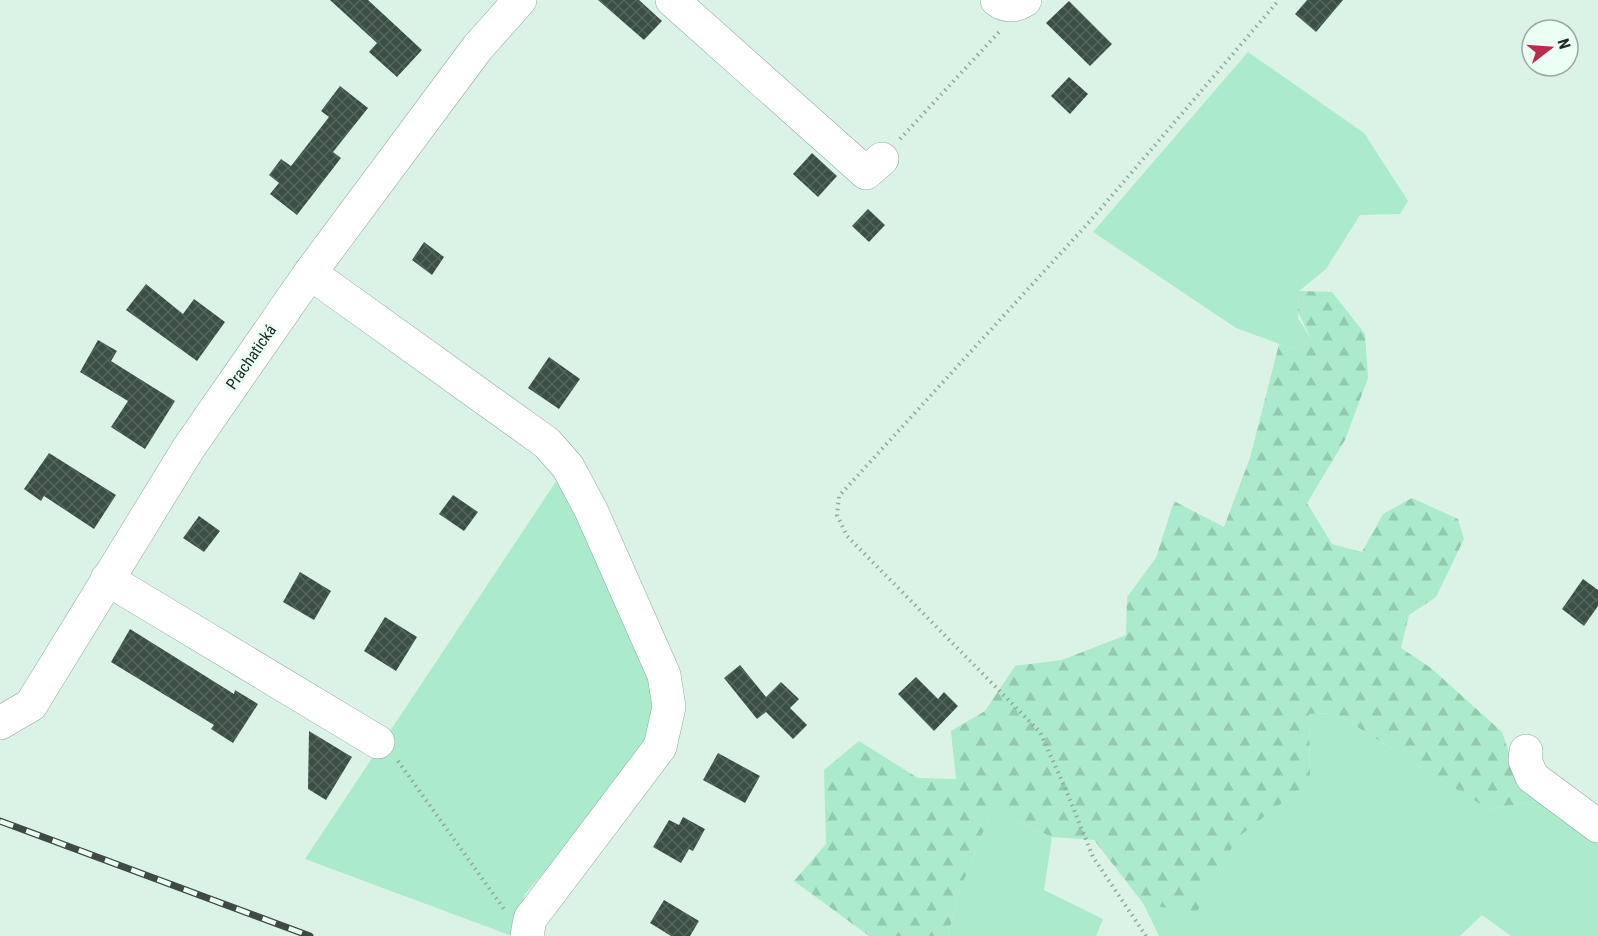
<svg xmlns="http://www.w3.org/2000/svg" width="1598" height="936" font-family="'Roboto Condensed',sans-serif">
<defs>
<pattern id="forest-firs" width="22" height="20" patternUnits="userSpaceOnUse" patternTransform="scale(1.5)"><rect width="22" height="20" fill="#abeaca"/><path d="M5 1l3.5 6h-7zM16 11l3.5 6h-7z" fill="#93c9ad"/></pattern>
<pattern id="building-cross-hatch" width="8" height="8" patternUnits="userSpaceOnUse" patternTransform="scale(1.5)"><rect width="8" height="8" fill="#3b4f45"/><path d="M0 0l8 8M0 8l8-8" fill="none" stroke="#55655d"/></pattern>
</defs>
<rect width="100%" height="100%" fill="#dbf3e6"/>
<!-- grass -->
<g fill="#abeaca">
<polygon points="1248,52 1364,133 1408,201 1400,214 1360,215 1326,269 1299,291 1298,318 1311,339 1293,349 1236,328 1093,232"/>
<polygon points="563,471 657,681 649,751 525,894 512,936 305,859"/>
<polygon points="1335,713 1488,809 1543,800 1598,841 1598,936 1511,936 1482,915 1460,936 1159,936 1143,903 1196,913 1237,838 1310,781 1309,714"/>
<polygon points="992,810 1052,837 1044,890 1103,919 1096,936 948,936 958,895"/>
</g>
<!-- forest -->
<polygon fill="url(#forest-firs)" points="1299,291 1332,292 1365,334 1368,378 1345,440 1307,503 1332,544 1362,552 1383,514 1412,498 1458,519 1464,539 1436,597 1409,615 1401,648 1431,668 1502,732 1518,778 1543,800 1488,809 1335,713 1309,714 1310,781 1237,838 1196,914 1143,903 1094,840 1052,837 992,810 958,895 948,936 869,936 794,881 826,844 824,770 859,741 918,778 956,779 951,731 985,711 1015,666 1062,660 1126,635 1127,597 1156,558 1174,501 1224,527 1250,458 1279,344 1293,349 1311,339 1298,312"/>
<!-- building -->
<g fill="url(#building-cross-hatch)">
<polygon points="330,0 368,0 422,50 397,77 369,52 377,43"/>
<polygon points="598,0 639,0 662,21 644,40"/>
<polygon points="1307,0 1343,0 1316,32 1295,14"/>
<polygon points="1069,1 1112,44 1090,66 1046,23"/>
<polygon points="1069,77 1088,94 1070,114 1051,96"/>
<polygon points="340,86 368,108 333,152 341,158 297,215 270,194 279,183 269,175 281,159 291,166 329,117 321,111"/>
<polygon points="812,153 837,176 818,197 793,174"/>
<polygon points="868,209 885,225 869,242 852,226"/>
<polygon points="424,242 444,257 432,275 412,260"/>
<polygon points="146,284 183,314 194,299 225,322 197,361 126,310"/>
<polygon points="98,340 117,351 111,361 175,401 145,449 111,427 128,401 80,372"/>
<polygon points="549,357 580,379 559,409 528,388"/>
<polygon points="49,453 116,495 94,529 44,496 41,501 24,489"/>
<polygon points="453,495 478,512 464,531 439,514"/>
<polygon points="199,516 220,531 204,552 183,538"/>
<polygon points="300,572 331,591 314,620 283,602"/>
<polygon points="1583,579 1598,590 1598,606 1584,626 1562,609"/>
<polygon points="385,617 417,637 396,671 364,651"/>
<polygon points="130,629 234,694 235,690 258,704 233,743 211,729 214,725 111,662"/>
<polygon points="740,665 766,697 781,682 799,699 790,708 807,725 793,739 766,712 757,719 724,678"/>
<polygon points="916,677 938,699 944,692 958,706 934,731 898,694"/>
<polygon points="309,731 352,757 326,800 308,789"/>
<polygon points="718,753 760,776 745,803 703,780"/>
<polygon points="683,817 705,829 693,851 689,849 681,863 653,847 669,820 679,825"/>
<polygon points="664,900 699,921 690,936 671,936 650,923"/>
</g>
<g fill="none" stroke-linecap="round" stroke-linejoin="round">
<!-- minor casing -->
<g stroke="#92a89d" stroke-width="34">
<g id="minor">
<polyline points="672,0 866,173 882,159"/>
<path d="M997,0C1006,7 1016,6 1025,0"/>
<polyline points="310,273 547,443 568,467 591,510 664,675 669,707 660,747 530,919 527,936"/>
<polyline points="107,579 378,742"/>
<polyline points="0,723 31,705 188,449 310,273 478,47 520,0"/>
<polyline points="1526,751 1525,760 1532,777 1598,826"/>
</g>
</g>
<!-- path -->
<g stroke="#95a79d" stroke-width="4" stroke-dasharray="1.5 4.5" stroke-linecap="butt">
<polyline points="900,139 999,32"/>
<polyline points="398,761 504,909"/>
<polyline points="1146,936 1093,857 1066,790 1040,732 847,536 837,515 839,496 1091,220 1279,0"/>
</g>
<!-- minor -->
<use href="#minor" stroke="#fff" stroke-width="33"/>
<!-- rail casing -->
<g stroke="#3f4a44" stroke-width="7">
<polyline id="rail" points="0,821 310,936"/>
</g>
<!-- rail -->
<use href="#rail" stroke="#ecfff5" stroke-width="4.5" stroke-dasharray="14" stroke-linecap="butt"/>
</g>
<g text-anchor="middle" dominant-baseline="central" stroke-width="6" stroke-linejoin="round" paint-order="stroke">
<!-- street labels -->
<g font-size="16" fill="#1f2823" stroke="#ecfff5">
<text transform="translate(251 357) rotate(-55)">Prachatická</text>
</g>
</g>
<!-- north arrow -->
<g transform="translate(1550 48) rotate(73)"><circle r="28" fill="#ecfff5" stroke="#9aa9a1" stroke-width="1.5"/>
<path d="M0-4.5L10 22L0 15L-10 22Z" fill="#bb2b4e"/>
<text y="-9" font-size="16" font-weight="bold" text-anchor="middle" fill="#1f2823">N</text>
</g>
</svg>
